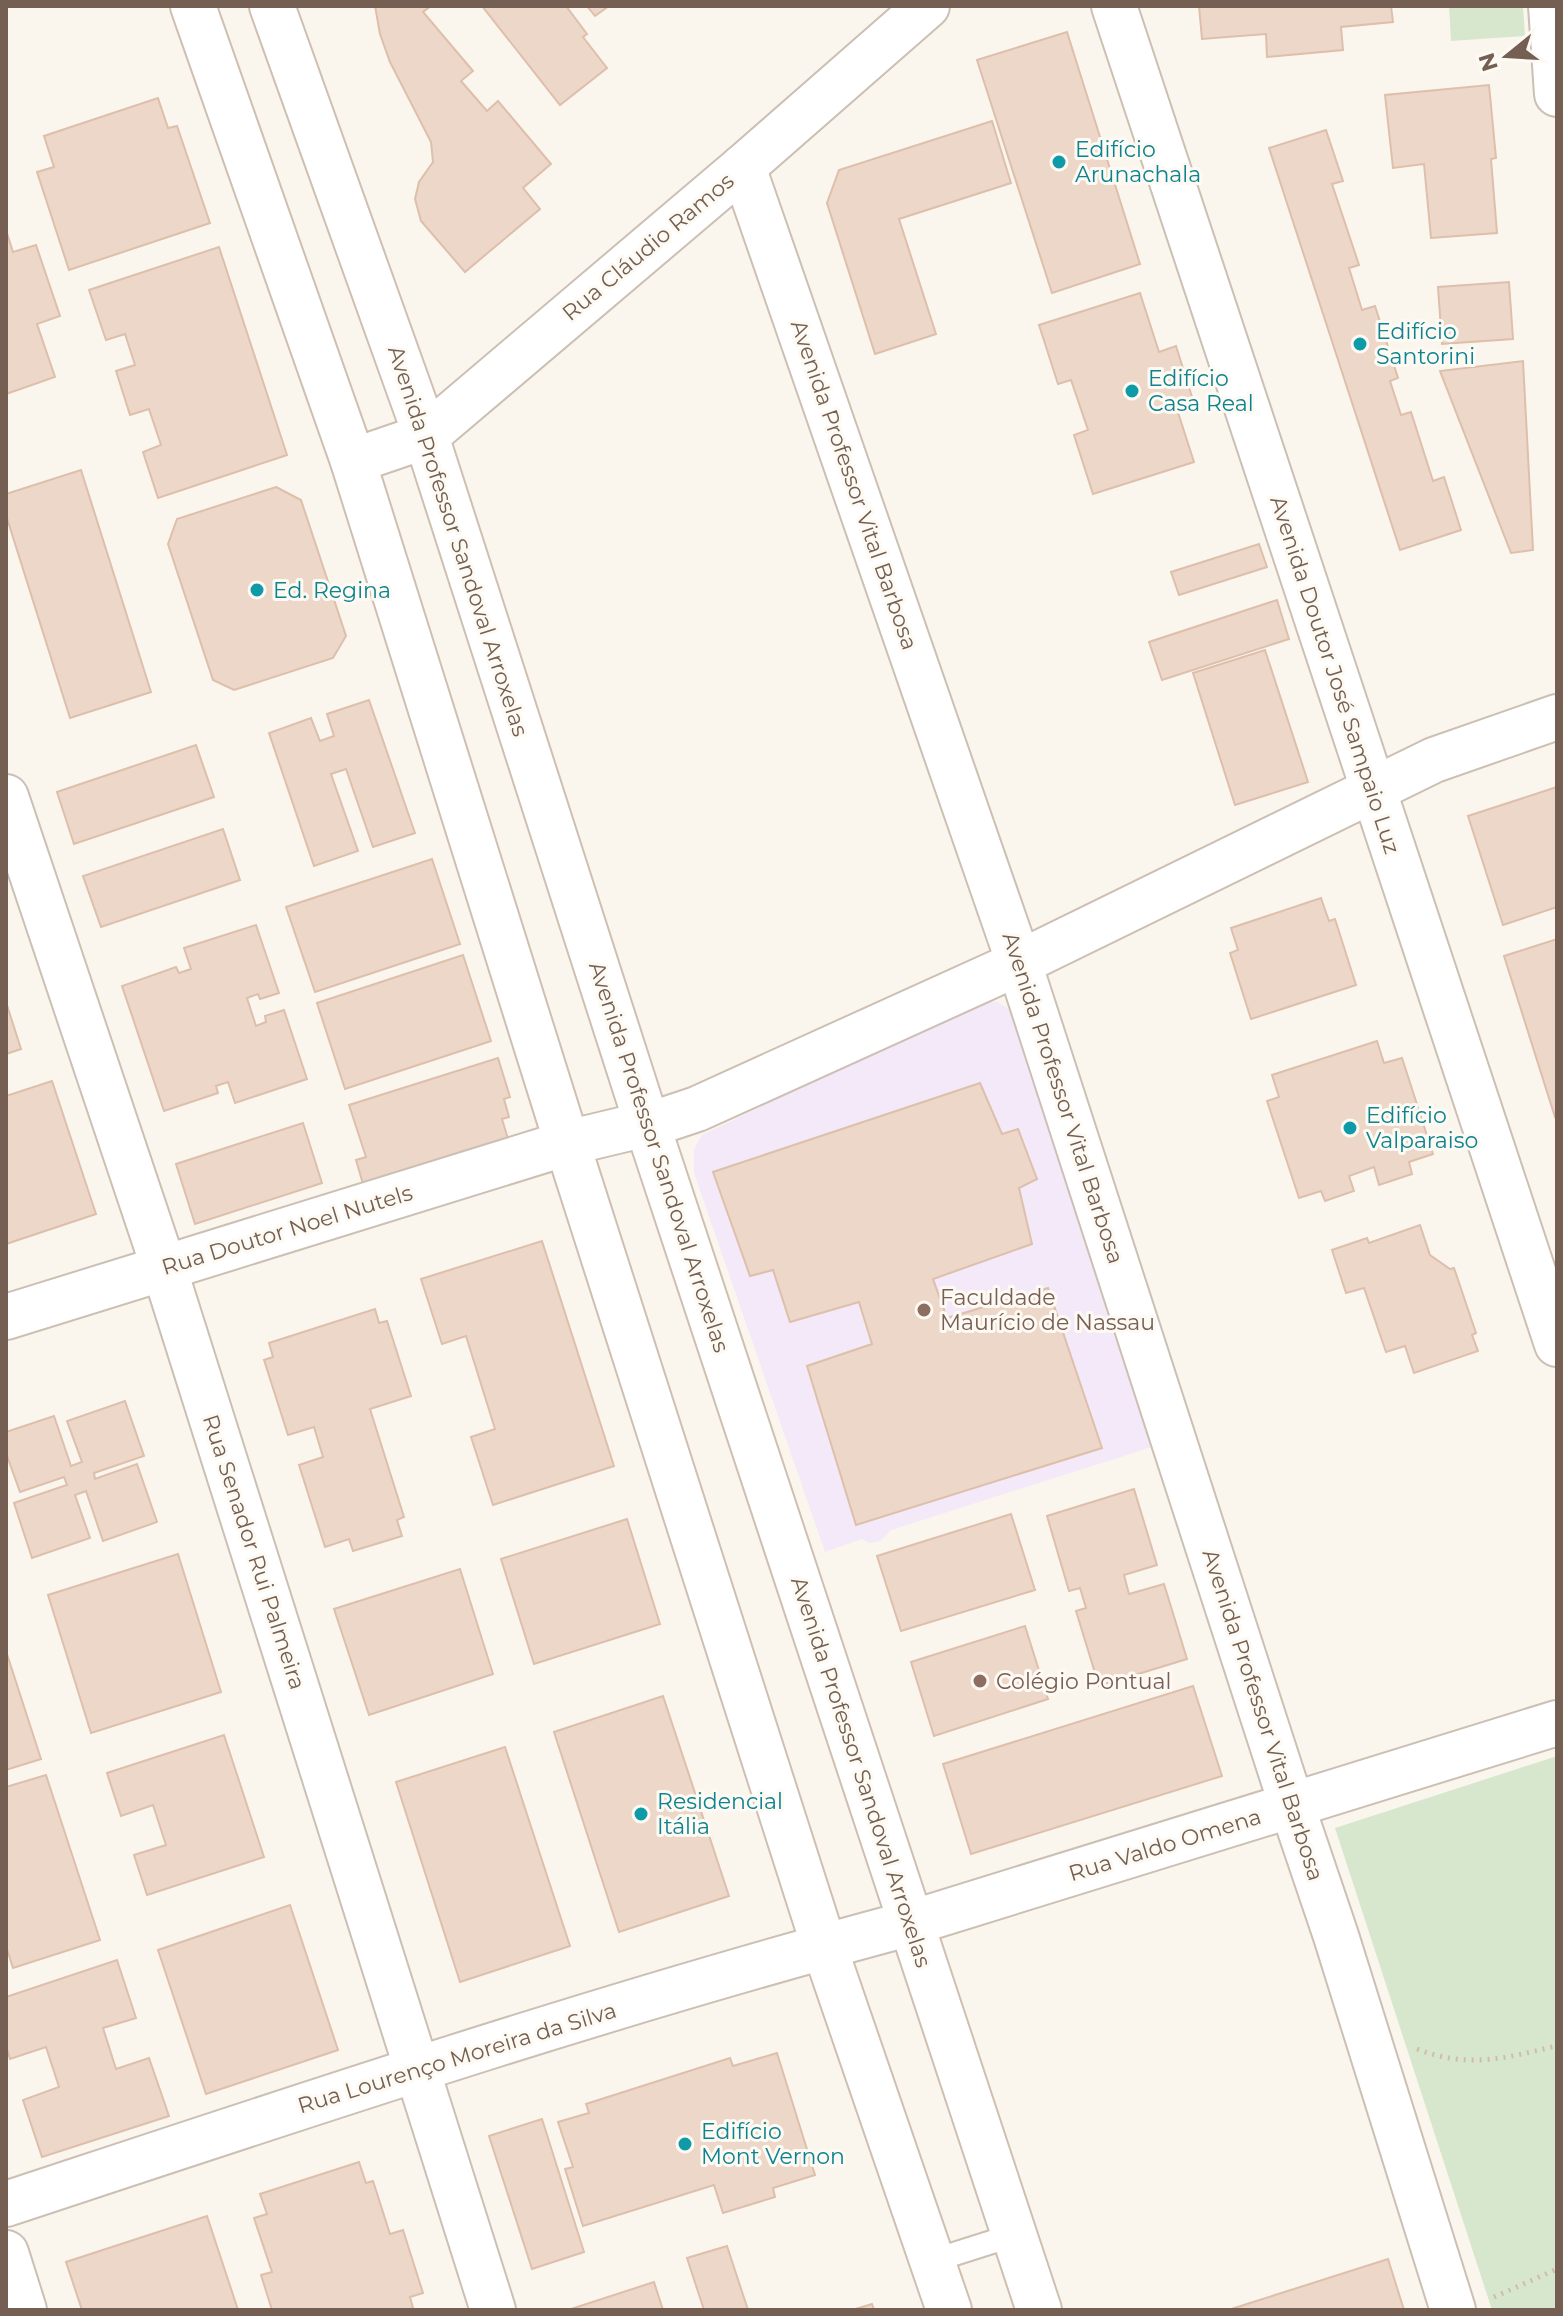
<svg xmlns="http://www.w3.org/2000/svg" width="1563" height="2316" font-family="Montserrat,sans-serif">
<rect width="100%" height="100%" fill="#fbf6ed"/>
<!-- education -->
<polygon fill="#f3e9f8" points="987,1001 998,1002 1010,1010 1152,1447 891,1530 880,1541 869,1543 862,1539 825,1552 694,1173 694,1149 702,1135 968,1007"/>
<!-- green -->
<g fill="#d7e7cd">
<polygon points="1449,6 1523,6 1525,36 1451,41"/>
<polygon points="1557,1756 1557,2310 1492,2310 1335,1828"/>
</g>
<!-- building -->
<g fill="#edd7c8" stroke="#ddbfab" stroke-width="2">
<polygon points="375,6 431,6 423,12 473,71 461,81 487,111 498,101 551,164 523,188 540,209 465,272 421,221 415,199 419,182 433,162 431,142 390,62 380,34"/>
<polygon points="482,6 566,6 587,34 583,37 607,68 560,105"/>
<polygon points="587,6 609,6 595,16"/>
<polygon points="1199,6 1391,6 1393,22 1341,27 1343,50 1267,57 1266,34 1202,39"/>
<polygon points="1067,32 1140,264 1052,293 977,60"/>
<polygon points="1489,85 1496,158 1491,159 1497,233 1431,238 1424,164 1393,168 1385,95"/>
<polygon points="158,98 168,128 177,126 210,223 69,270 37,172 54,167 44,136"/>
<polygon points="992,121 1011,183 899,219 936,334 875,354 827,203 839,170"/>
<polygon points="1326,130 1343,181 1332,184 1359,265 1349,268 1362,310 1375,306 1398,378 1390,381 1401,415 1411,412 1433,481 1444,477 1461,530 1400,550 1269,148"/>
<polygon points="6,230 13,252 36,245 60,316 37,324 55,377 6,394"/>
<polygon points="219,247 287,455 158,498 143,452 161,445 149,409 130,415 116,371 135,365 125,334 106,340 89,290"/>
<polygon points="1509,282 1513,339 1442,344 1438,287"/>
<polygon points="1140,293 1159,352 1176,346 1192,397 1175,403 1194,462 1093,494 1074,435 1088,430 1071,380 1058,384 1039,325"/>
<polygon points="1523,361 1533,550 1511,553 1440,371"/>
<polygon points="81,470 151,692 70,718 6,515 6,494"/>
<polygon points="276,487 301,500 346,636 333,658 234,690 213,680 168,544 177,519"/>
<polygon points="1259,544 1267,567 1179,595 1171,572"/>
<polygon points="1277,600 1289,639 1162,680 1149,642"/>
<polygon points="1265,650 1308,782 1235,805 1193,673"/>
<polygon points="369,700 415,833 373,847 346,769 331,774 358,851 314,866 269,733 311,718 320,741 334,736 327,714"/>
<polygon points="196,745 214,797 74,844 57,792"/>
<polygon points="1557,787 1557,907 1503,925 1468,816"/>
<polygon points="223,829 240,880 101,927 83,876"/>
<polygon points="432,859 460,944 315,992 286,907"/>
<polygon points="1321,898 1329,921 1335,919 1356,985 1251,1019 1230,953 1238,950 1231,928"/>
<polygon points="256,925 279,993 260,999 258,994 247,998 256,1026 266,1022 265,1016 284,1010 307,1079 235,1103 228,1082 216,1086 218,1093 164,1111 122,986 176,967 179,973 191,969 184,948"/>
<polygon points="1557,939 1557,1116 1555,1117 1504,956"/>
<polygon points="463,955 491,1041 345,1089 317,1003"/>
<polygon points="6,1002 21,1049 6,1054"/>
<polygon points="1377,1041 1384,1063 1402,1058 1433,1154 1409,1162 1412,1174 1379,1185 1374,1167 1349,1176 1354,1191 1325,1201 1321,1191 1299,1198 1267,1101 1279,1097 1272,1075"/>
<polygon points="498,1058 510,1097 504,1099 509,1117 502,1119 508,1139 363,1184 356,1160 366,1157 349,1105"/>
<polygon points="52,1081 96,1214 6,1244 6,1096"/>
<polygon points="980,1083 1002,1134 1018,1129 1037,1179 1019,1188 1032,1244 933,1279 947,1318 1048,1288 1102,1448 856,1525 807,1366 872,1344 859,1302 790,1322 773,1270 750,1276 713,1172"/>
<polygon points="303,1123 322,1183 195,1224 176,1164"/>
<polygon points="1420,1225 1430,1255 1450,1269 1454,1268 1476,1333 1472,1335 1478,1351 1414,1373 1405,1346 1386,1352 1364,1288 1346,1293 1332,1250 1367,1238 1369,1243"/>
<polygon points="542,1241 614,1466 493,1505 471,1437 495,1429 466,1336 442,1344 421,1279"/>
<polygon points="375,1309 379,1323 387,1321 411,1396 370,1409 404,1517 397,1520 402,1536 353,1551 349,1539 325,1547 299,1465 323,1457 314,1427 288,1435 264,1360 273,1357 269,1343"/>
<polygon points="125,1401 144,1456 94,1473 95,1479 137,1464 157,1522 103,1541 86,1491 75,1495 90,1538 32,1558 14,1503 67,1485 64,1477 20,1492 6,1453 6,1432 54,1416 71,1466 82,1462 67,1421"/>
<polygon points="1134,1489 1157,1565 1124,1575 1129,1594 1164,1584 1187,1659 1099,1686 1076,1611 1086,1608 1080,1588 1069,1591 1047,1516"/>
<polygon points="1011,1514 1035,1590 901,1631 877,1556"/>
<polygon points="627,1519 660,1624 534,1664 501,1559"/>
<polygon points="178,1554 221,1692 91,1733 48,1595"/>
<polygon points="460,1569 493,1674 369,1715 334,1609"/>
<polygon points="1025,1626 1048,1699 934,1736 911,1662"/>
<polygon points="6,1651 41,1759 6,1770"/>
<polygon points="1193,1686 1222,1776 971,1854 943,1764"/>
<polygon points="663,1696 729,1896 619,1932 554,1732"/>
<polygon points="224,1735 264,1857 147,1895 134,1855 166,1845 153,1805 121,1816 107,1773"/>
<polygon points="505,1747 570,1946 460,1982 396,1782"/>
<polygon points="46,1775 100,1940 13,1968 6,1946 6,1787"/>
<polygon points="290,1905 338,2050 206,2094 158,1950"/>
<polygon points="117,1960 136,2018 103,2028 116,2069 149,2058 169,2116 42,2157 23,2100 59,2087 46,2047 10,2059 6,2046 6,1997"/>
<polygon points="777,2053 815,2175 773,2188 775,2197 723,2213 714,2185 583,2226 565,2169 573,2167 558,2122 589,2113 586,2104 730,2058 733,2066"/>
<polygon points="542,2119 584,2252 532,2269 489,2136"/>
<polygon points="359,2162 366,2183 373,2181 390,2234 403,2230 423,2293 410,2297 413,2308 407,2310 272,2310 261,2275 272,2272 254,2218 267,2214 260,2194"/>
<polygon points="207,2216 238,2310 82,2310 66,2262"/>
<polygon points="727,2246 748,2310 704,2310 687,2258"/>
<polygon points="1388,2259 1404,2310 1228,2310"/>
<polygon points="654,2282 663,2310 568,2310"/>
<polygon points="872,2304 874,2310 852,2310"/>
</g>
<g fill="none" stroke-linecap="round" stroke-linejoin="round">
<!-- lane casing -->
<g stroke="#ccbfb4" stroke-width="26">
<polyline id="lane" points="932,2261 1014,2235"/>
</g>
<!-- street casing -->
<g stroke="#ccbfb4" stroke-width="48">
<g id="street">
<polyline points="1114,6 1557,1344"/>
<polyline points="1551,6 1557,94"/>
<polyline points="743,167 1019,963 1292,1806 1336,1936 1453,2310"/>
<polyline points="353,461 426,436 743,167 927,6"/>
<polyline points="6,797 164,1268 493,2310"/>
<polyline points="6,1317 567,1143 667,1119 697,1109 1019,963 1434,760 1557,717"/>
<path d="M6,2204C306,2105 606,2004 911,1923L1557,1723"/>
<polyline points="6,2253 24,2310"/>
</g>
</g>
<!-- secondary casing -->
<g stroke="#cebfb2" stroke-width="48">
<g id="secondary">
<polyline points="193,6 353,461 567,1143 824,1946 949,2310"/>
<polyline points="272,6 426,436 647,1124 1039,2310"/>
</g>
</g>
<!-- path -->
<g stroke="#d2bbab" stroke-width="5" stroke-dasharray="2 6" stroke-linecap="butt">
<path d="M1417,2049C1468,2069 1506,2058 1556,2046"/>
<polyline points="1494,2297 1557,2269"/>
</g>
<!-- lane -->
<use href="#lane" stroke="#fff" stroke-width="22"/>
<!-- street -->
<use href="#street" stroke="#fff" stroke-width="44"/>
<!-- secondary -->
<use href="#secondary" stroke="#fff" stroke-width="44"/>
</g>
<!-- markers -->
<g fill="#0f9aa8" stroke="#fdfaf4" stroke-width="3">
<circle cx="1059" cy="162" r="8"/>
<circle cx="1360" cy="344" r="8"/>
<circle cx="1132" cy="391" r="8"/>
<circle cx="257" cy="590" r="8"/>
<circle cx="1350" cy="1128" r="8"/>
<circle cx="641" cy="1814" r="8"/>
<circle cx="685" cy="2144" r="8"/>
</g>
<g fill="#8d6e63" stroke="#fdfaf4" stroke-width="3">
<circle cx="924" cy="1310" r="8"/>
<circle cx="980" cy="1681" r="8"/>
</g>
<g text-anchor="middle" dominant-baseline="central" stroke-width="6" stroke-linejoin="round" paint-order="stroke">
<!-- culture labels -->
<g font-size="22" fill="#0d838f" stroke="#fdfaf4" text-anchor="start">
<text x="1075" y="149">Edifício<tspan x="1075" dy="25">Arunachala</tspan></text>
<text x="1376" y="331">Edifício<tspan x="1376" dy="25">Santorini</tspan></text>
<text x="1148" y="378">Edifício<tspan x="1148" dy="25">Casa Real</tspan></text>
<text x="273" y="590">Ed. Regina</text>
<text x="1366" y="1115">Edifício<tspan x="1366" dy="25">Valparaiso</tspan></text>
<text x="657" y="1801">Residencial<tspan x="657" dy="25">Itália</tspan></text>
<text x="701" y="2131">Edifício<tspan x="701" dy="25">Mont Vernon</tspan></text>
</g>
<!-- street labels -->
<g font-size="22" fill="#745f52" stroke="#fdfaf4">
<text transform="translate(648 247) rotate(-40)">Rua Cláudio Ramos</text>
<text transform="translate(854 485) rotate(71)">Avenida Professor Vital Barbosa</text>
<text transform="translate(458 541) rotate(72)">Avenida Professor Sandoval Arroxelas</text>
<text transform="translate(1335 675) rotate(72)">Avenida Doutor José Sampaio Luz</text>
<text transform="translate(1063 1098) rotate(72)">Avenida Professor Vital Barbosa</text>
<text transform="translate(659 1157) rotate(72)">Avenida Professor Sandoval Arroxelas</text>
<text transform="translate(287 1230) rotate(-17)">Rua Doutor Noel Nutels</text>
<text transform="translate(254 1552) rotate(72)">Rua Senador Rui Palmeira</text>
<text transform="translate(1263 1715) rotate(72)">Avenida Professor Vital Barbosa</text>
<text transform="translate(861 1772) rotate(72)">Avenida Professor Sandoval Arroxelas</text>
<text transform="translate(1165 1845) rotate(-17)">Rua Valdo Omena</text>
<text transform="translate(457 2058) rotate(-17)">Rua Lourenço Moreira da Silva</text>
</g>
<!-- education labels -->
<g font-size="22" fill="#785e54" stroke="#fdfaf4" text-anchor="start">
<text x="940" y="1297">Faculdade<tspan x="940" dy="25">Maurício de Nassau</tspan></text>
<text x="996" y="1681">Colégio Pontual</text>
</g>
</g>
<!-- border -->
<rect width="1563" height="2316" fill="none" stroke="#745f52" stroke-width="16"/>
<!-- north arrow -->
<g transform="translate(1507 56) rotate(252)" stroke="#fdfaf4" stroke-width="6" paint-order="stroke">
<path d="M0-6L14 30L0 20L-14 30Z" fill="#745f52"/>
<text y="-12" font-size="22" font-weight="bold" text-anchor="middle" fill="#745f52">N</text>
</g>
</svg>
